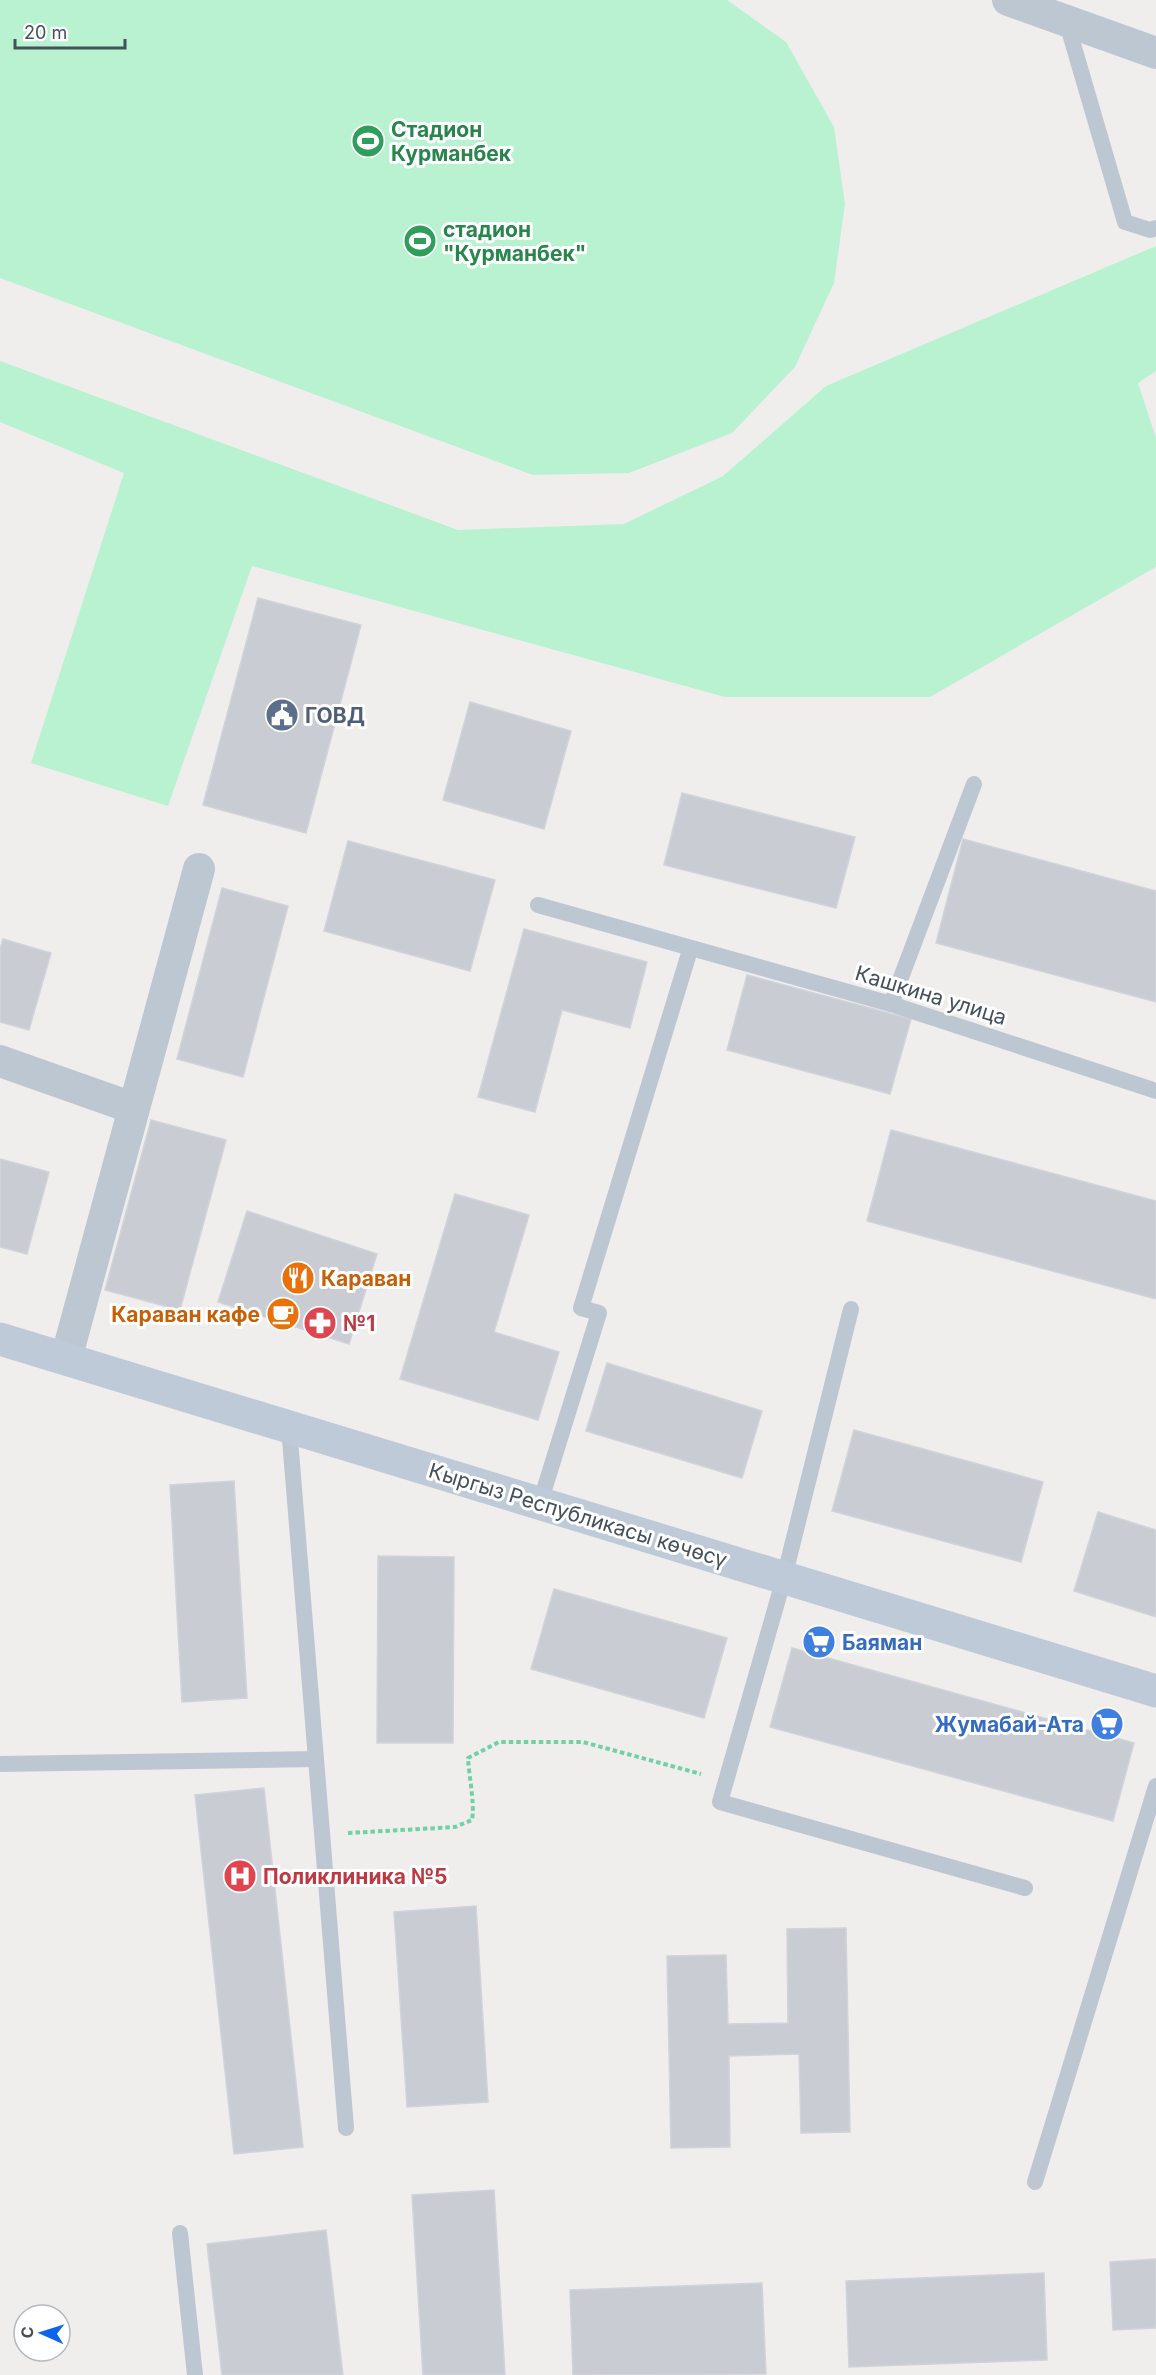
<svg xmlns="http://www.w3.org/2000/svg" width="1156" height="2375" font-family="Inter,sans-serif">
<rect width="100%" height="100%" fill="#f0eded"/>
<!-- green -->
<g fill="#b8f2d1">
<polygon points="0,0 727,0 786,42 834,127 845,204 834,283 795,367 732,433 629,473 533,475 0,278"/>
<polygon points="1156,246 1156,371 1138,383 1156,438 1156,567 930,697 725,697 252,566 168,806 31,763 124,473 0,422 0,361 458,530 624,524 723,476 826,386"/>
</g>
<!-- building -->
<g fill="#c9ccd3" stroke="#d1d3da" stroke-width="1.5">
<polygon points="258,598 361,625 306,833 203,805"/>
<polygon points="470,702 571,731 544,829 443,800"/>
<polygon points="682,793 855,837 836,908 664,865"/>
<polygon points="963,839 1156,891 1156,1002 936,943"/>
<polygon points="348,841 495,880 470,971 324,931"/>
<polygon points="222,888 288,906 243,1077 177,1059"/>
<polygon points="524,929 647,962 630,1028 562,1010 535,1112 478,1097"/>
<polygon points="3,939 51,953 29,1030 0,1022 0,949"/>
<polygon points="747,975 911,1019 890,1094 727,1050"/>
<polygon points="151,1120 226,1140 180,1310 105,1290"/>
<polygon points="891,1130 1156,1201 1156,1299 867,1221"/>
<polygon points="0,1159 49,1172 27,1254 0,1247"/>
<polygon points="455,1194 529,1215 494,1332 559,1352 538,1420 400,1379"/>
<polygon points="247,1211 377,1254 349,1344 218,1302"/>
<polygon points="607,1363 762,1411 742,1478 586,1431"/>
<polygon points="854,1430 1043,1482 1021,1562 832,1511"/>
<polygon points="234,1481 247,1698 182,1702 170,1485"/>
<polygon points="1098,1512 1156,1530 1156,1617 1074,1591"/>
<polygon points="378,1556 454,1557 453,1743 377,1743"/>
<polygon points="554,1589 727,1638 704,1718 531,1669"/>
<polygon points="792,1648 1134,1743 1113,1821 770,1727"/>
<polygon points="264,1788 303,2147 234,2154 195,1795"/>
<polygon points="476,1906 488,2102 407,2107 394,1912"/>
<polygon points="846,1928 850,2132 801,2133 799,2054 729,2056 730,2147 671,2148 667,1956 726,1955 728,2024 788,2023 787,1929"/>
<polygon points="494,2190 505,2375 423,2375 412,2195"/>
<polygon points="326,2230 343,2375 222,2375 207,2244"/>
<polygon points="1156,2259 1156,2328 1113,2330 1110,2262"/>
<polygon points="1044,2273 1047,2360 849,2367 846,2281"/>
<polygon points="762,2283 766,2374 573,2375 570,2290"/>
</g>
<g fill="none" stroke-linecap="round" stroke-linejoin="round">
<!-- path -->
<path stroke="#6ed2a5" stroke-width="4" stroke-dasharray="4.5 3" stroke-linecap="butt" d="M348,1833L455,1827L472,1820C475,1804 469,1777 468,1758L499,1742H583L701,1774"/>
<!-- service -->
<g stroke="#bdc7d1" stroke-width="16">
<polyline points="1066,20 1125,222 1150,230 1156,228"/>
<polyline points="538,905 891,1004 1156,1091"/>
<polyline points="891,1004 974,784"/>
<polyline points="851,1309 784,1578 720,1802 1025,1888"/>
<polyline points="289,1427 346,2128"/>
<polyline points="540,1503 599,1313 581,1308 690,950"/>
<polyline points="0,1764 316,1759"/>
<polyline points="1035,2182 1156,1786"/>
<polyline points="180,2233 195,2375"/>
</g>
<!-- minor -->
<g stroke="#bdc7d1" stroke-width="32">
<polyline points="1008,0 1156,53"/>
<polyline points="0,1061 133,1108"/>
<polyline points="66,1359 199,869"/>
</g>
<!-- secondary -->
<polyline stroke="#becad8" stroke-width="33" points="0,1339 1156,1691"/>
</g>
<!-- icons -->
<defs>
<g id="stadium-disc" transform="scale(1.725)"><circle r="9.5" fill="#2e9e5b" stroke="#fff"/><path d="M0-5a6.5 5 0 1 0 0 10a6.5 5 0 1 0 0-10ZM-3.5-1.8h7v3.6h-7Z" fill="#fff"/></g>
<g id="civic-disc" transform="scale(1.725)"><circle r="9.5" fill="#5c6f8a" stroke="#fff"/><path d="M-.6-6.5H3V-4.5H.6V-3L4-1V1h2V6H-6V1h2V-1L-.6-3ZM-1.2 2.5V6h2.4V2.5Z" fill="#fff"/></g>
<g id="restaurant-disc" transform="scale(1.725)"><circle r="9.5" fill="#e8710a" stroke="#fff"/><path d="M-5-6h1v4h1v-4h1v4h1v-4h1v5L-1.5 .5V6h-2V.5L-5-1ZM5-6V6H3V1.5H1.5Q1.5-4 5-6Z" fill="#fff"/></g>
<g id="cafe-disc" transform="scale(1.725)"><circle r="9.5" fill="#e8710a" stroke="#fff"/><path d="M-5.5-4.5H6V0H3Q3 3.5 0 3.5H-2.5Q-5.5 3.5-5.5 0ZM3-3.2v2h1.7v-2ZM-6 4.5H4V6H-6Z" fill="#fff"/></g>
<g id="pharmacy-disc" transform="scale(1.725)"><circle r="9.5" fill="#e0444e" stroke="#fff"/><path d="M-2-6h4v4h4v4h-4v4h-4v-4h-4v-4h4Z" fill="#fff"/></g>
<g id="supermarket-disc" transform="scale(1.725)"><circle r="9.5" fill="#3f7fe0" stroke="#fff"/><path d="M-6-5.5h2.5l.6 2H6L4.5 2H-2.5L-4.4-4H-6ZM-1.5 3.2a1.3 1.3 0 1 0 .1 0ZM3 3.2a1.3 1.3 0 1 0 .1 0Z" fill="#fff"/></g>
<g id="hospital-disc" transform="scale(1.725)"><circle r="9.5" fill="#e0444e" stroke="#fff"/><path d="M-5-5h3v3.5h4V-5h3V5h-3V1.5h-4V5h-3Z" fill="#fff"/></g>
</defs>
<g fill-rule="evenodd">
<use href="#stadium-disc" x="368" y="141"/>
<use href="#stadium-disc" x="420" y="241"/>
<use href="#civic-disc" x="282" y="715"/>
<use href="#restaurant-disc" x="298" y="1278"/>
<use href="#cafe-disc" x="283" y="1314"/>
<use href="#pharmacy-disc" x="320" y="1323"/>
<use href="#supermarket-disc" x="819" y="1642"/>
<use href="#supermarket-disc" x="1107" y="1724"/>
<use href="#hospital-disc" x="240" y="1876"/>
</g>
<g text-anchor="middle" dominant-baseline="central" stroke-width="6" stroke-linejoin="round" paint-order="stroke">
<!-- leisure labels -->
<g font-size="21" font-weight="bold" fill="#27864d" stroke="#fff" text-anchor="start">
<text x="391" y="129">Стадион<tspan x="391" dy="24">Курманбек</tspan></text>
<text x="443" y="229">стадион<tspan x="443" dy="24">"Курманбек"</tspan></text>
</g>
<!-- service labels -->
<g font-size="21" font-weight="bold" fill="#4e5e75" stroke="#fff" text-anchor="start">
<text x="305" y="715">ГОВД</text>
</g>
<!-- street labels -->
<g font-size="21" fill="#44505c" stroke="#fff">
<text transform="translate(931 995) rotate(17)">Кашкина улица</text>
<text transform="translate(578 1515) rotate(17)">Кыргыз Республикасы көчөсү</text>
</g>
<!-- food labels -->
<g font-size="21" font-weight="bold" fill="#c56008" stroke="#fff" text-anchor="start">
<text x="321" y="1278">Караван</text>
<text x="260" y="1314" text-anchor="end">Караван кафе</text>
</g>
<!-- health labels -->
<g font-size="21" font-weight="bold" fill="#be3a42" stroke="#fff" text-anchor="start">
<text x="343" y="1323">№1</text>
<text x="263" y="1876">Поликлиника №5</text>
</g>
<!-- shop labels -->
<g font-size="21" font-weight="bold" fill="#366cbe" stroke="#fff" text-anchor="start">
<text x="842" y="1642">Баяман</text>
<text x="1084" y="1724" text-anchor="end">Жумабай-Ата</text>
</g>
</g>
<!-- north arrow -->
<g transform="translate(42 2333) rotate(273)"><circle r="28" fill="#ffffff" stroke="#b4b9be" stroke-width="1.5"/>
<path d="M0-4.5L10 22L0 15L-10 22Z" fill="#0c64ec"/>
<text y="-9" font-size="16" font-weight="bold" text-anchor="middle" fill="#44505c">С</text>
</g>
<!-- scale -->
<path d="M15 39v9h110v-9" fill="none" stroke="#44505c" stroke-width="3"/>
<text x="24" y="39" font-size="18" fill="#44505c" stroke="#ffffff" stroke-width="4.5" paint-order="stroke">20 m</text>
</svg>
